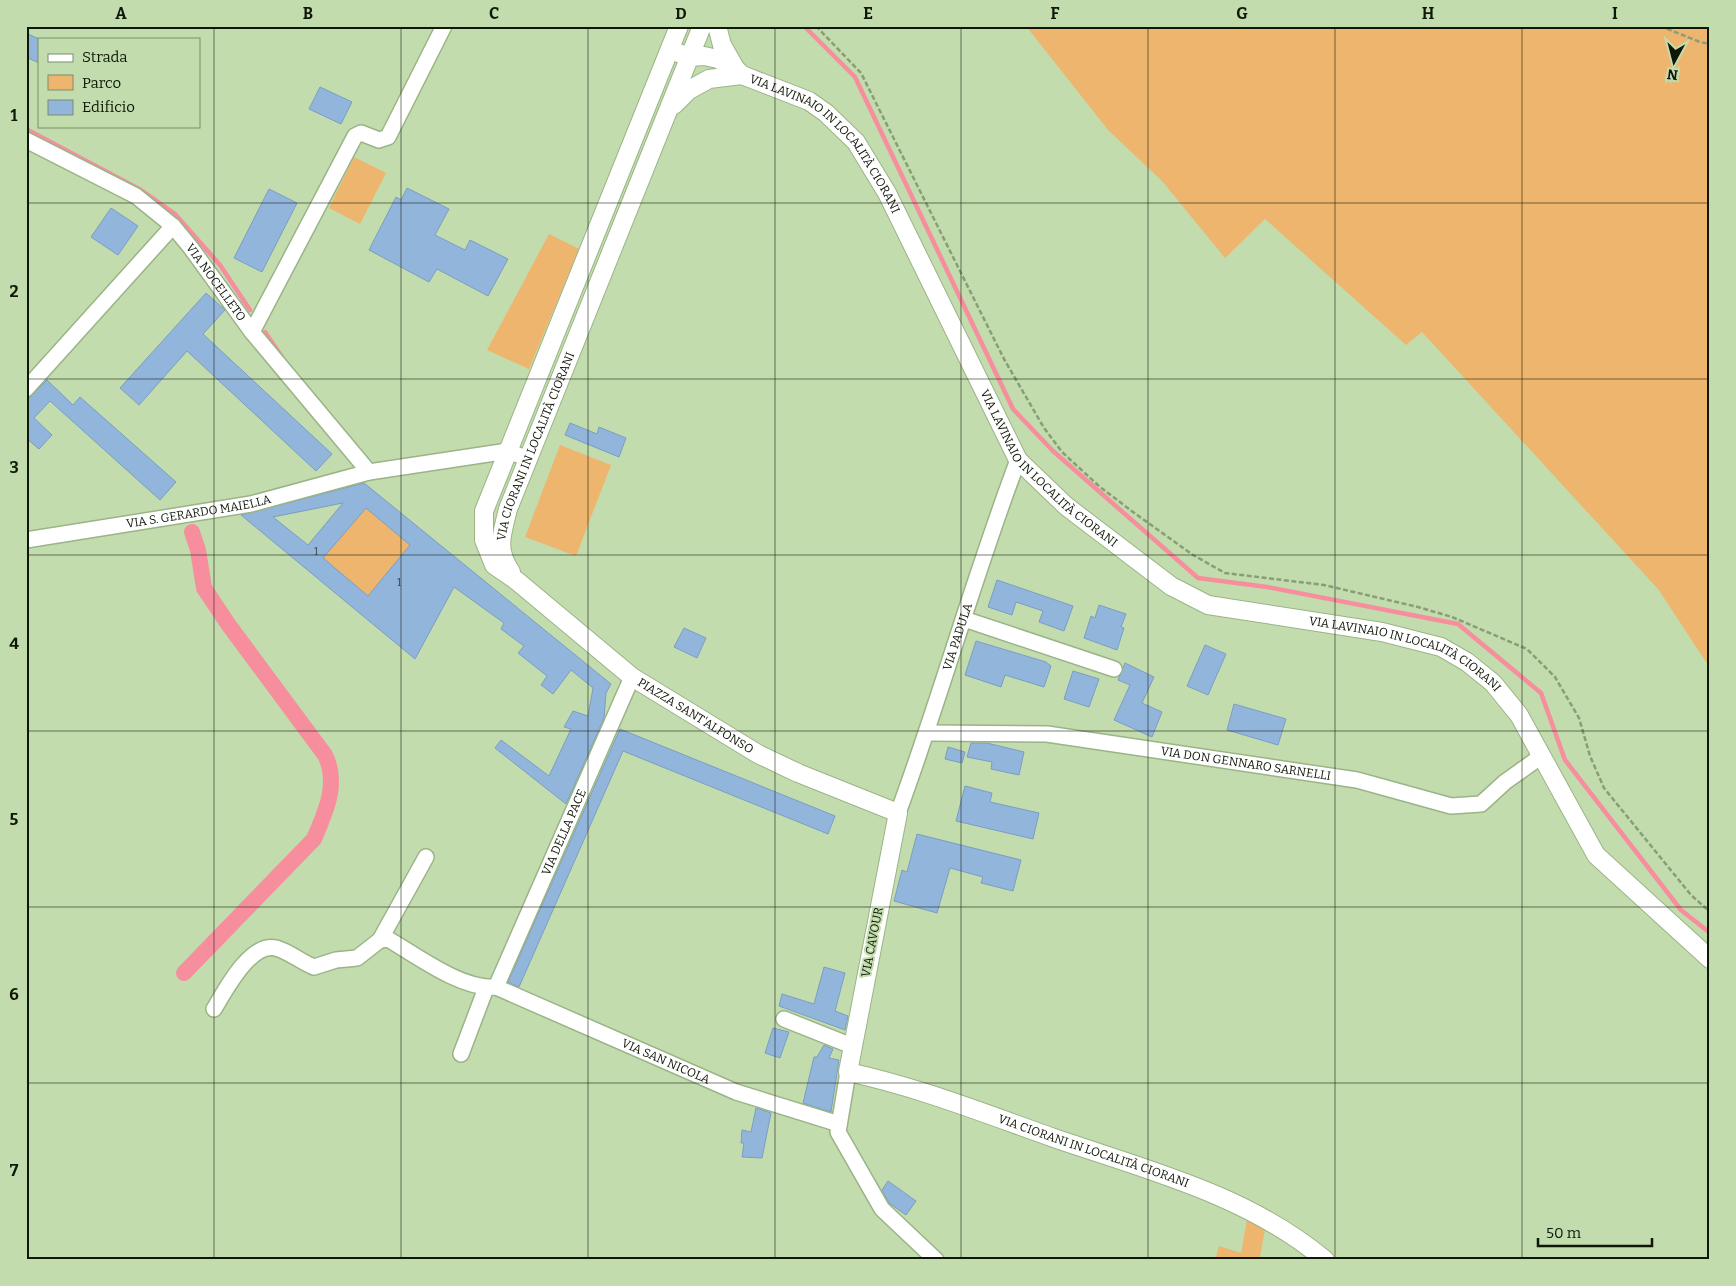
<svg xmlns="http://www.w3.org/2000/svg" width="1736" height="1286" font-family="Bitter,serif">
<rect width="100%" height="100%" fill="#c2dcad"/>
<!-- green -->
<g fill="#eeb56e">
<polygon points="1026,26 1710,26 1710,668 1658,589 1422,332 1406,345 1265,219 1225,258 1162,181 1108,130"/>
<polygon points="354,157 386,173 360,224 329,208"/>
<polygon points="549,234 579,249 529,369 487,350"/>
<polygon points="560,445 611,465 576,556 525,537"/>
<polygon points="366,508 410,545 368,596 323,558"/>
<polygon points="1247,1220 1265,1229 1260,1257 1268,1260 1215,1260 1219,1246 1241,1253"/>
</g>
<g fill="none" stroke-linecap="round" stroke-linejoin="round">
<!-- stream -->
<g stroke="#f68e9d" stroke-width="4.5">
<polyline points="804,26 855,77 1013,409 1053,451 1198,578 1267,587 1458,624 1541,693 1565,760 1681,910 1710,933"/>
<polyline points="26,129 141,190 175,214 220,265 250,310"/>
<polyline points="265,332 282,357"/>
</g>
<!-- canal -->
<path stroke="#f68e9d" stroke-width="16" d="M184,973L314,839C326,811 339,783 325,755L228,624L204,588L198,550L192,532"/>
</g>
<!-- building -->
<g fill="#92b5dc" stroke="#7b9dc3" fill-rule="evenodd">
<polygon points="26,33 39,39 39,63 26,57"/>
<polygon points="320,87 352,102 341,124 309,109"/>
<polygon points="407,188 449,209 435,235 465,250 470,240 508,259 488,296 437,269 429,282 369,250 396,197 401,200"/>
<polygon points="269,189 297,203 262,272 234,258"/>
<polygon points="111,208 138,226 118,255 91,237"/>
<polygon points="206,293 225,310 203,334 332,454 316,471 187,351 139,405 120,388"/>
<polygon points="47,380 73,405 80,397 176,482 160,500 50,401 34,418 52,435 39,449 26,438 26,401"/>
<polygon points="570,423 597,434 599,427 626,438 619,457 565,435"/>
<path d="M364,483L611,684L606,693L604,718L566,804L495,748L501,740L549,776L571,729L564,727L573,711L588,716L593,688L571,670L553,694L541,685L547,676L518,653L524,646L501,629L504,623L454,587L415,659L241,515ZM343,503L308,545L273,517ZM366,508L410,545L368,596L323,558Z"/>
<polygon points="997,580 1073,606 1064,631 1039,622 1043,611 1016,602 1012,615 988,607"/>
<polygon points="1099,605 1126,614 1121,627 1124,628 1117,650 1084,638 1091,616 1095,618"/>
<polygon points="684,628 706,638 697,658 674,647"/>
<polygon points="976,641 1046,662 1051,666 1044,687 1005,675 1001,687 965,675"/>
<polygon points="1205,645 1226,654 1208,695 1187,686"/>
<polygon points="1125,663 1154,677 1142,703 1162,712 1152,737 1114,720 1130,685 1118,680"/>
<polygon points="1073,671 1099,679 1089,707 1064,699"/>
<polygon points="1234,704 1286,719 1278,745 1227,730"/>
<polygon points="620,729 835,816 828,834 623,751 519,987 508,982"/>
<polygon points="971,743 987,743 1024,752 1019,775 991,769 992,762 967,757"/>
<polygon points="948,747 965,752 962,763 945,759"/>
<polygon points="965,786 992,793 990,802 1039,813 1033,839 956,821"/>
<polygon points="917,834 1021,860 1013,891 981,883 983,877 950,868 937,913 894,901 902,870 907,872"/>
<polygon points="824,967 845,973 835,1011 848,1016 845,1030 779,1006 782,994 814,1004"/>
<polygon points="773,1028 789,1032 780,1058 765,1053"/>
<polygon points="824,1045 833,1049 829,1058 839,1060 831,1112 803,1103 814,1057 817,1057"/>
<polygon points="756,1108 771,1113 762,1158 742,1157 744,1143 741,1143 742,1130 751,1132"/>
<polygon points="888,1181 916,1201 906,1215 889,1203 882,1190"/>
</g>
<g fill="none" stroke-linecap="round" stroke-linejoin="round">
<!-- minor casing -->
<g stroke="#9bb487" stroke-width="18">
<g id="minor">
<path id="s1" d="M26,140L136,196L173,226L191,248L252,332L369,472"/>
<polyline points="252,332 355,136 361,133 379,140 388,137 444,26"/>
<polyline points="26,389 173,226"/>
<path id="s2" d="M26,540L251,504L369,472L508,451L528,459"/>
<polyline points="964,619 1114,669"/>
<path id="s3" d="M928,733L1047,734L1357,780L1451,806L1481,804L1505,782L1536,760L1540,751"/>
<path id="s4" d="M898,813C941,696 974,576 1018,460"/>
<polyline points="380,940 426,857"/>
<path id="s5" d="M496,987L632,677"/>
<path id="s6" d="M214,1009C225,991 250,942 276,948C290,952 301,962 314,967L336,960L357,958L380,940L388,939C417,956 462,990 496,987L736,1092L839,1124"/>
<polyline points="784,1019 852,1046"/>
<polyline points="461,1054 486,988"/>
<polyline points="848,1072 838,1132 882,1209 936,1260"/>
</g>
</g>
<!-- tertiary casing -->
<g stroke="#9bb487" stroke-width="20">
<g id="tertiary">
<path id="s7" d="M679,26L484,511V540L494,565L517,581L632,677L758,754L798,773L898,813L848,1072C918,1087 986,1114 1054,1138C1147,1170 1248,1195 1325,1260"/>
<polyline points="717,26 722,45 735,68"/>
<path id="s8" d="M670,50L690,57L704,56L718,59L735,68L742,75L809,101L826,113L856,142L887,193L1018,460L1066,506L1171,586L1208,605L1382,632L1441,647L1467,662L1493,683L1519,715L1596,855L1710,959"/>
<polyline points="674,105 689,90 709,79 742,75"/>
<path id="s9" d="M511,572C495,548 502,535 508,509L702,26"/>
</g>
</g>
<!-- path -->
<g stroke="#899d78" stroke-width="2.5" stroke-dasharray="5 2.5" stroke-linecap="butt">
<polyline points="816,26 861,73 1004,359 1044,428 1062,452 1100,487 1133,512 1193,555 1225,573 1324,585 1418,607 1452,617 1527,649 1555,677 1579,718 1590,756 1604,788 1691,895 1710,912"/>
<polyline points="1660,26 1700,42 1710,44"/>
</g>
<!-- minor -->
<use href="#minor" stroke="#fff" stroke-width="15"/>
<!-- tertiary -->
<use href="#tertiary" stroke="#fff" stroke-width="18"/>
</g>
<!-- grid -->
<path fill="none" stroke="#0f1707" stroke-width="1" stroke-opacity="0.55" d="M214,26V1260M401,26V1260M588,26V1260M775,26V1260M961,26V1260M1148,26V1260M1335,26V1260M1522,26V1260M26,203H1710M26,379H1710M26,555H1710M26,731H1710M26,907H1710M26,1083H1710"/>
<g text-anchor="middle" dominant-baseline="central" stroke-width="4" stroke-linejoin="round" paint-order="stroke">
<!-- number labels -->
<g font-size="10" fill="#303e3c">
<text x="316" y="552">1</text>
<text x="399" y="583">1</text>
</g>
<!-- street labels -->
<g font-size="12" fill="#0f1707" stroke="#c2dcad">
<text stroke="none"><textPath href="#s8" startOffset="191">VIA LAVINAIO IN LOCALITÀ CIORANI</textPath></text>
<text stroke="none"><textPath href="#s1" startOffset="242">VIA NOCELLETO</textPath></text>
<text stroke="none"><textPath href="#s9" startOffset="134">VIA CIORANI IN LOCALITÀ CIORANI</textPath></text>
<text stroke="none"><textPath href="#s8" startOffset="596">VIA LAVINAIO IN LOCALITÀ CIORANI</textPath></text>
<text stroke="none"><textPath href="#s2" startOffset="175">VIA S. GERARDO MAIELLA</textPath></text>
<text stroke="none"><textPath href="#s4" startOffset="186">VIA PADULA</textPath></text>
<text stroke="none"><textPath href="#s8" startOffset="1016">VIA LAVINAIO IN LOCALITÀ CIORANI</textPath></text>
<text stroke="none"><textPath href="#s7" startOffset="831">PIAZZA SANT'ALFONSO</textPath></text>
<text stroke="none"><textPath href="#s3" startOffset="320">VIA DON GENNARO SARNELLI</textPath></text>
<text stroke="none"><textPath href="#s5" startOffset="169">VIA DELLA PACE</textPath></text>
<text transform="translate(872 942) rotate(-79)">VIA CAVOUR</text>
<text stroke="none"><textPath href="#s6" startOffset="521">VIA SAN NICOLA</textPath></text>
<text stroke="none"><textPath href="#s7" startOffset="1578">VIA CIORANI IN LOCALITÀ CIORANI</textPath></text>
</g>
</g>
<!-- border -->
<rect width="1736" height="1286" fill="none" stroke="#c2dcad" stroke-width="55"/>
<!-- legend -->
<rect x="38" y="38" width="162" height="90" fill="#c2dcad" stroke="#7a8d6b"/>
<rect x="48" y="54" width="25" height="8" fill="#ffffff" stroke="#7a8d6b"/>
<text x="82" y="62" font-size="15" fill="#0f1707">Strada</text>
<rect x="48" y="75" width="25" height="15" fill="#eeb56e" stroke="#7a8d6b"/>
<text x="82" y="88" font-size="15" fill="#0f1707">Parco</text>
<rect x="48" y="100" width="25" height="15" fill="#92b5dc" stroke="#7a8d6b"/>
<text x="82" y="112" font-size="15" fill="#0f1707">Edificio</text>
<!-- north arrow -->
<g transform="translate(1674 62) rotate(187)" stroke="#c2dcad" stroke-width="4" paint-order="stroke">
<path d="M0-4L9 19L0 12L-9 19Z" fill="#0f1707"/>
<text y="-8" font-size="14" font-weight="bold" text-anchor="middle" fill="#0f1707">N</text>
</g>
<!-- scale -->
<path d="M1538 1238v8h114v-8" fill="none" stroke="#0f1707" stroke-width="2.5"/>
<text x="1546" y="1238" font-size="15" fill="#0f1707" stroke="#c2dcad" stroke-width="4" paint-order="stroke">50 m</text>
<rect x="28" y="28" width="1680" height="1230" fill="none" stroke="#0f1707" stroke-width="2"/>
<g font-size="16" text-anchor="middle" font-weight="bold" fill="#0f1707">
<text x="121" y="19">A</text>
<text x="308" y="19">B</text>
<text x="494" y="19">C</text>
<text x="681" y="19">D</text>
<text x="868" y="19">E</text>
<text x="1055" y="19">F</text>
<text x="1242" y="19">G</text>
<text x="1428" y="19">H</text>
<text x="1615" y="19">I</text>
<text x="14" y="121">1</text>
<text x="14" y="297">2</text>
<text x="14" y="473">3</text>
<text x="14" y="649">4</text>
<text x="14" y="825">5</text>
<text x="14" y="1000">6</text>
<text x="14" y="1176">7</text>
</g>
</svg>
